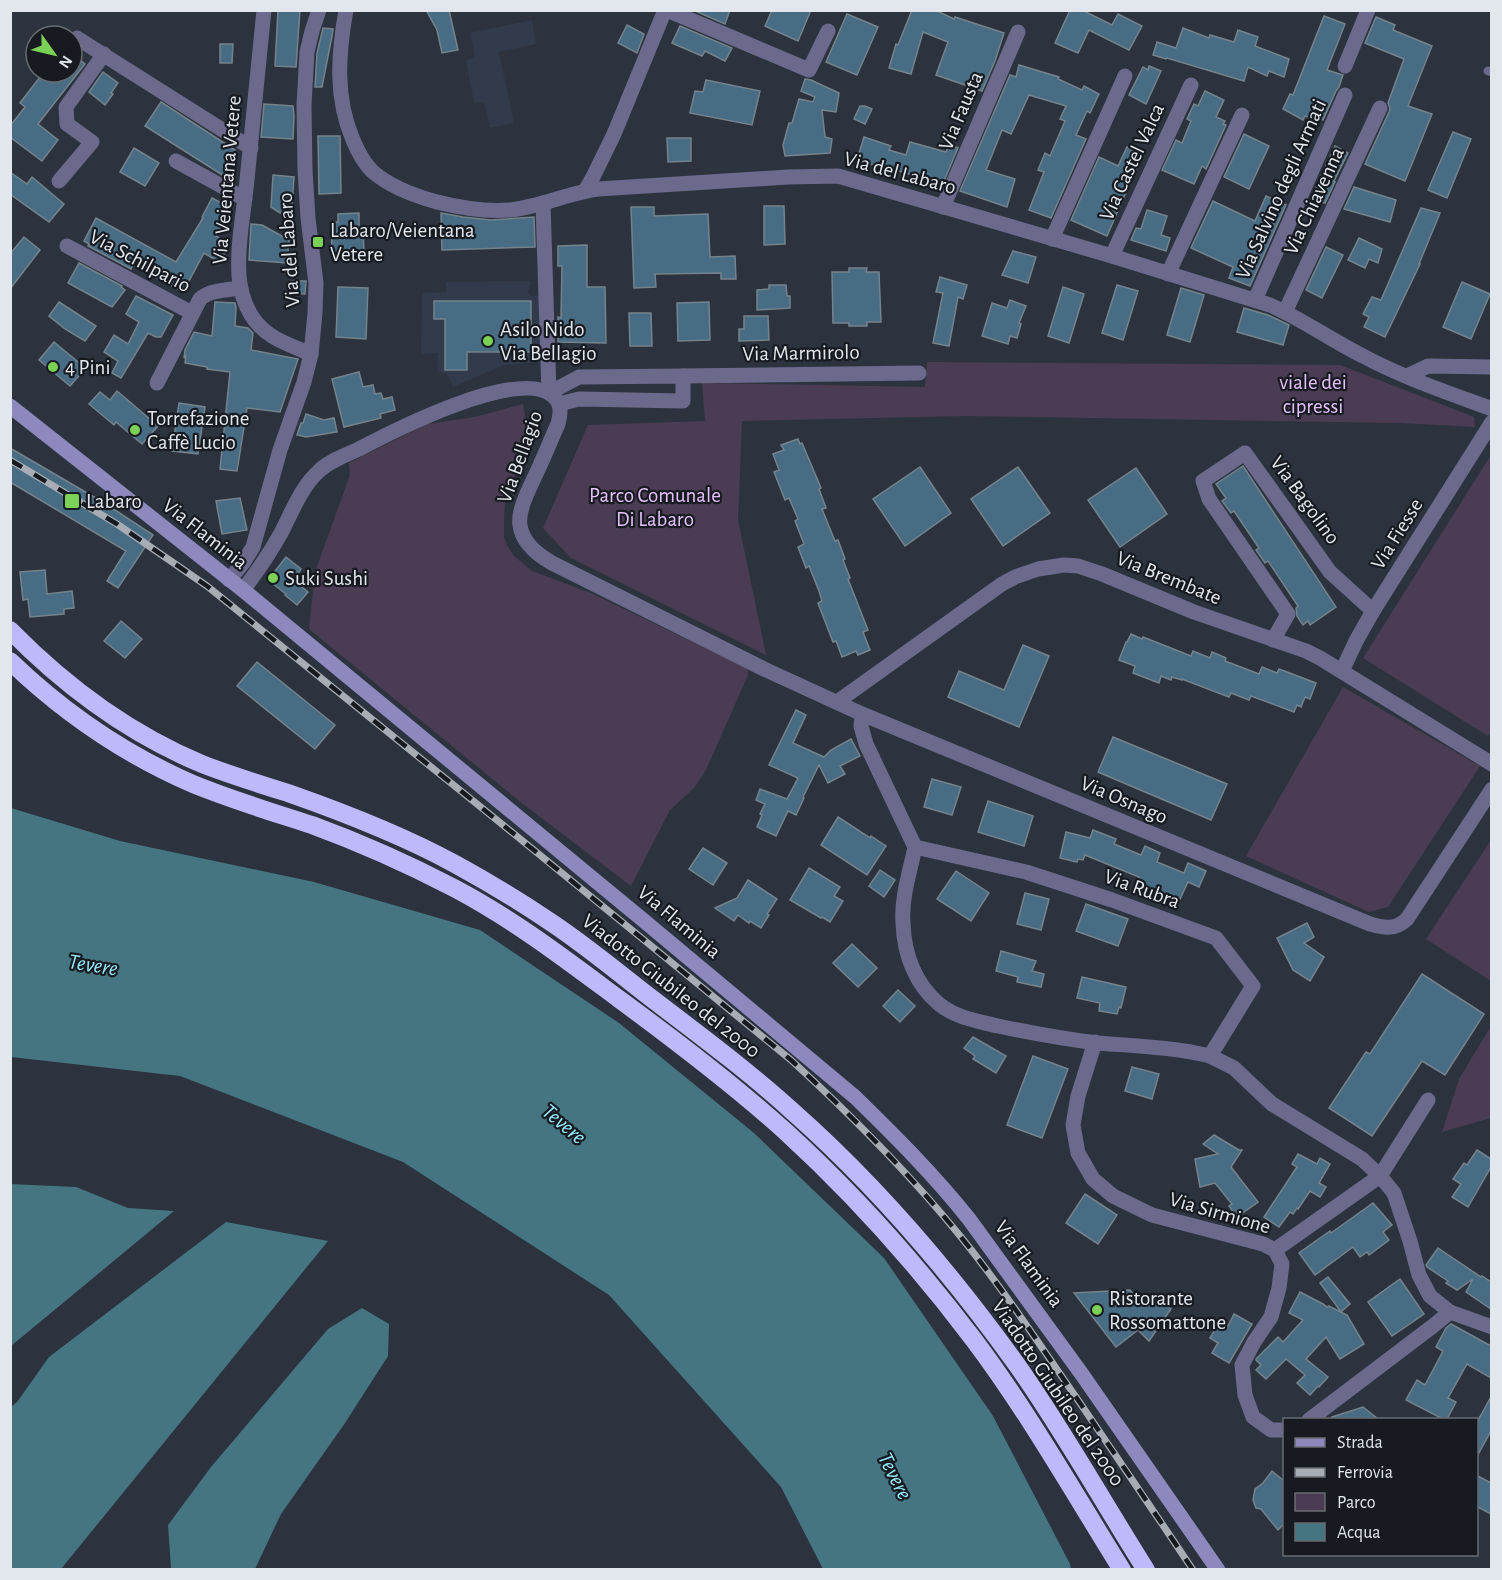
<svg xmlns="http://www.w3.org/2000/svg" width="1502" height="1580" font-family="'Alegreya Sans',sans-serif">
<rect width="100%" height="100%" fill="#2c333e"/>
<!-- built -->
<g fill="#323b4c">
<polygon points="532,20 536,44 499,52 514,123 490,128 484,102 474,103 466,60 475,58 470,33"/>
<polygon points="531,281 528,293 532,296 542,295 542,362 504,365 453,387 447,374 437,371 438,353 421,354 422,293 446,292 446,282"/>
</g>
<!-- green -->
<g fill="#4a3d53">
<polygon points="927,362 1340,365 1474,417 1475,427 1401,423 964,416 742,421 738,520 766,655 571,558 543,528 588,425 705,421 702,383 925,387"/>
<polygon points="523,404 530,445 512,482 505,503 504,517 504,537 508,547 514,556 532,571 593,594 748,669 748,675 706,770 694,788 670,810 631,886 523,804 309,629 315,572 350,475 349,463 427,424 475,417"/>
<polygon points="1491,455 1492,730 1488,736 1363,658"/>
<polygon points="1343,687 1480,766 1388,907 1369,912 1246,856"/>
<polygon points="1491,840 1491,981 1426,939"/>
<polygon points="1491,1026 1491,1118 1442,1132 1459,1079"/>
</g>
<!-- water -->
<g fill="#447580">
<polygon points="11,808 120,841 314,882 480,930 619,1023 754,1133 884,1258 993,1416 1070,1564 1071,1569 823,1569 781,1487 609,1295 403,1162 180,1076 11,1057"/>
<polygon points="10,1184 76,1187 128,1208 174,1211 11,1346"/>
<polygon points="226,1222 328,1241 61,1569 11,1569 11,1407 17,1402 49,1357"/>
<polygon points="362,1308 389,1324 388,1356 345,1423 281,1514 255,1569 171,1569 168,1525 211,1467 328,1329"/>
</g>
<!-- building -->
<g fill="#476c83" stroke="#75838c" stroke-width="1.5">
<polygon points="278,10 300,10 296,67 275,66"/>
<polygon points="426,10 449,10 458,50 442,53 437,30"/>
<polygon points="693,10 730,10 725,24"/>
<polygon points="772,10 811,10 798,41 765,26"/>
<polygon points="912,10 935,10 954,19 955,17 1004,33 995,61 982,91 936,75 948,42 923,32 911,74 889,68 896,44 898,45"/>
<polygon points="1070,10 1082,10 1112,25 1118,14 1142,26 1129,50 1089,30 1078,53 1055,43"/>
<polygon points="847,14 878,27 857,75 826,62"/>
<polygon points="1324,16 1345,24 1327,70 1343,75 1339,87 1336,91 1323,120 1305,116 1303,120 1283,109 1290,94 1293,95"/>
<polygon points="1376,17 1395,25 1393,30 1432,46 1408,106 1432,114 1405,181 1365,164 1389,112 1390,108 1388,103 1404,59 1365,43"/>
<polygon points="627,25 644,34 637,53 618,43"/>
<polygon points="680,26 732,48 725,61 705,51 702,56 672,43"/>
<polygon points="323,28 333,29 332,36 322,87 315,87 317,53"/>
<polygon points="1183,28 1209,38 1210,35 1234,42 1238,30 1258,37 1255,46 1289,59 1284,77 1269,71 1267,76 1248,67 1244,81 1167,58 1166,59 1153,55 1157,42 1176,48"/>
<polygon points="220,44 233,44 232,63 220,63"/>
<polygon points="72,54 85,64 38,124 58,140 42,161 10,137 10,126 25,107 20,103 44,72 72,72"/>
<polygon points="1019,65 1059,77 1058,79 1082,90 1084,86 1099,94 1090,113 1087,111 1076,135 1086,139 1051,218 1029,210 1044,172 1038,170 1045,153 1050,156 1065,121 1060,119 1066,106 1029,95 1011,134 1002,130 986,170 1015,179 1007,207 960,191 1010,75 1016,77"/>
<polygon points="1149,66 1161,71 1146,104 1129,95 1143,67 1148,70"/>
<polygon points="103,72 118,83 111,93 113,94 105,105 89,92"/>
<polygon points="805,79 811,80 839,93 836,112 822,110 825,137 832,139 830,153 785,156 783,145 789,123 792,123 799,99 813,102 815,97 801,91"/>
<polygon points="706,80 760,91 752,125 690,113 695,91 703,92"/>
<polygon points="1205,91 1224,100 1216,117 1225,121 1223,124 1226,125 1206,169 1202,166 1194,184 1162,170 1176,140 1182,143 1191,121 1187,119 1194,104 1198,106"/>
<polygon points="161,102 235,150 232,154 236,157 232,163 235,165 227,178 145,126"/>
<polygon points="264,104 293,106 294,116 293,139 261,137"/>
<polygon points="860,106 865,106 872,109 865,124 854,119"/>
<polygon points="1453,132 1471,139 1447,198 1428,190"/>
<polygon points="1244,134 1269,146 1249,189 1224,177"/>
<polygon points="318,136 340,136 341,193 319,194"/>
<polygon points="864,137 891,146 889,150 906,155 910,142 946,152 949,144 958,148 941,188 933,185 934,181 888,168 887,169 857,160"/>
<polygon points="667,138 691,138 691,161 668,162"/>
<polygon points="1335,146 1348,153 1334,181 1335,182 1325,203 1311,199"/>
<polygon points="1127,147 1142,155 1107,236 1071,220 1099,157 1118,166"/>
<polygon points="134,148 159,163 145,186 120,172"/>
<polygon points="10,172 27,184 32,177 64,204 49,222 10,194"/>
<polygon points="273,175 294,177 291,220 271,207"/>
<polygon points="1354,187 1396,200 1390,222 1344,209"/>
<polygon points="1266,196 1286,205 1250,286 1229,278 1233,267 1191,248 1213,201 1255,221"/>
<polygon points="212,198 225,205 224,212 228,214 216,236 224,241 220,248 226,251 219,262 204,253 183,292 133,265 131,269 88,246 89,244 84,241 96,218 176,262 203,218 202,217"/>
<polygon points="764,206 784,206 785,244 764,245"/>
<polygon points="631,207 654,207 654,216 708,214 710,257 735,256 736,279 721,279 721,273 655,274 656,287 634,288"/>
<polygon points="1421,208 1440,213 1419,264 1420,264 1385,337 1364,327 1369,317 1363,314 1372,297 1381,300"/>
<polygon points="1147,210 1167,216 1161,235 1170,238 1166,251 1131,240 1136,228 1141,229"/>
<polygon points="359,213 359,228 363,228 364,252 332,253 331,222 338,222 338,214"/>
<polygon points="441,213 463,217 491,220 534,217 535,247 442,250"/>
<polygon points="251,224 262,225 289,240 287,263 249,260"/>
<polygon points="24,237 40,250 10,289 10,254"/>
<polygon points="1359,238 1382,249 1378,263 1369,259 1365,268 1348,260"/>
<polygon points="587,245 587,287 605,287 606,343 558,342 558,317 561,318 562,266 558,266 558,246"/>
<polygon points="1326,247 1343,255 1322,298 1306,290"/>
<polygon points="1013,251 1036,257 1028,283 1002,275"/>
<polygon points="79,263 122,286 121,287 125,290 112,307 68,283"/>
<polygon points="849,268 867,268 866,272 879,272 881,322 867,322 867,326 849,326 849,323 833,323 832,272 849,272"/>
<polygon points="940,277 967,285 963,299 958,297 949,346 933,343 943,293 936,292"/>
<polygon points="291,281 306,281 305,294 291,293"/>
<polygon points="1462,282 1490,294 1471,339 1443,327"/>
<polygon points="769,285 786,285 787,296 790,296 790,308 757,310 757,290 769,289"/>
<polygon points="1117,285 1138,291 1123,340 1102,333"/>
<polygon points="338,287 368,288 366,339 336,337"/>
<polygon points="1063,287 1084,294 1069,343 1048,336"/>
<polygon points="1181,288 1204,295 1190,342 1167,335"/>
<polygon points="136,296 173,315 161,337 156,337 148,333 121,378 112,373 118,361 104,352 114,335 128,344 139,322 126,314"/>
<polygon points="1010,300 1026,306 1019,323 1021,324 1017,338 1010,336 1008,344 982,336 992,303 1007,308"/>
<polygon points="434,301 531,301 531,352 467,352 467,370 445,370 445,319 434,319"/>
<polygon points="59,302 96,326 85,341 65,329 49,316"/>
<polygon points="215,302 235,303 236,307 235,326 248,328 253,333 251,350 298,359 280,412 247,408 237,471 220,469 230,372 207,369 207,367 185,363 186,355 184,358 185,350 194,332 212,336"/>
<polygon points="709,302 710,340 678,341 677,303"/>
<polygon points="1244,308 1268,315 1289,325 1283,345 1237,332"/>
<polygon points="629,313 651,313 652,346 630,346"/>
<polygon points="744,316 768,316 769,340 739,341 739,329 744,329"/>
<polygon points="54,342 83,366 83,371 70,386 39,360"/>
<polygon points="359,372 363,387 373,385 375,394 381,393 383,399 392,397 395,410 380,414 381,418 344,427 332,379"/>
<polygon points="117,391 158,426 142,444 116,422 114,425 89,404 100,392 110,400"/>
<polygon points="179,403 205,407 198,454 172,451"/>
<polygon points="306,414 324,420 334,418 337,432 306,437 297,435 301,423 303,423"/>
<polygon points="798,439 800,444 802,443 821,488 819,489 826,508 822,509 835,541 838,540 845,559 843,560 850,578 848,579 868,630 863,632 870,650 858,655 856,651 842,657 836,641 833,642 818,603 822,601 819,591 809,566 806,568 798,547 804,544 795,521 798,519 789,498 785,500 774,472 779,470 773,454 784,450 781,445"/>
<polygon points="10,448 106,504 153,535 118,588 107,581 126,551 10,482"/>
<polygon points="1243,466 1336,607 1310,625 1308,621 1303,625 1297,616 1296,608 1298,606 1268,561 1265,563 1256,550 1259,548 1234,511 1231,513 1222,501 1226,498 1216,484"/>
<polygon points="920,467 951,513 905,546 873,499"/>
<polygon points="1018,467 1050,513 1003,546 971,499"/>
<polygon points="1136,468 1167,514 1120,547 1088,500"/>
<polygon points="240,498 247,530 222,534 216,501"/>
<polygon points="286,557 301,569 298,574 307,581 302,587 308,592 297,605 285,595 286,594 268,580"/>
<polygon points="45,570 47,594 72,591 74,608 64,609 64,614 30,617 28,599 23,600 20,572"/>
<polygon points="121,621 142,639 125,658 104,641"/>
<polygon points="1131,634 1142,639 1143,637 1191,656 1193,651 1210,658 1212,652 1226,658 1225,661 1259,674 1262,667 1277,673 1279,669 1316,683 1310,699 1305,697 1301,707 1297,705 1294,712 1251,696 1249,700 1231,693 1229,697 1182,679 1182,680 1172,677 1171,680 1161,676 1159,683 1133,673 1135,666 1119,660 1126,642 1127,642"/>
<polygon points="1023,645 1049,656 1019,727 948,697 959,671 1004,690"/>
<polygon points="257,662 335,725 315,749 237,686"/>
<polygon points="796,710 806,715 793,743 824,757 831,750 851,739 860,756 840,766 845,774 828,783 819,765 803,797 804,798 796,815 788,811 776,836 757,827 762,815 760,814 765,804 756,800 760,789 787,799 798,778 769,765"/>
<polygon points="1113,737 1227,784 1211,820 1098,772"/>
<polygon points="932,779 961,787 952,815 924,807"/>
<polygon points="988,801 1033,816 1024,846 978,832"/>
<polygon points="838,817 870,838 871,836 886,846 867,875 821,845"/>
<polygon points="1093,830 1116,839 1114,844 1141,855 1145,846 1160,853 1157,862 1184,873 1188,863 1206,871 1199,887 1188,882 1180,899 1137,883 1139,877 1085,855 1083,860 1078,859 1077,862 1060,858 1066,832 1090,838"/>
<polygon points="703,848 727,863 713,885 689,869"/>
<polygon points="809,868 840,887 834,896 843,901 830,922 822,917 821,918 790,900"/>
<polygon points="880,870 895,880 884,897 869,886"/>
<polygon points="956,871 989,893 971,921 937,899"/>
<polygon points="748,880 777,899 767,914 769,915 761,928 750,921 749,923 738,915 734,921 715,908 737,898"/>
<polygon points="1025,893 1049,899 1041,930 1017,924"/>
<polygon points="1086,904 1128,919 1118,946 1076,931"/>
<polygon points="1307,923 1314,937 1304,943 1324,957 1310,981 1293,970 1277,938"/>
<polygon points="852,944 877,968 858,987 833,963"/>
<polygon points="1001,951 1036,961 1032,971 1044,974 1041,987 1017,982 1018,977 996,971"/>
<polygon points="1422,974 1484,1014 1445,1075 1422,1061 1372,1136 1329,1108 1366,1052 1370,1054"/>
<polygon points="1082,977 1126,987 1121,1008 1119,1007 1117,1014 1099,1011 1100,1003 1077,998"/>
<polygon points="898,990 915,1006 900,1022 883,1006"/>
<polygon points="973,1037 1006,1056 996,1073 973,1059 975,1056 964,1048"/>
<polygon points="1033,1056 1068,1069 1042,1138 1007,1125"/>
<polygon points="1132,1067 1159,1074 1152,1099 1125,1091"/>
<polygon points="1214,1135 1239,1150 1242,1150 1231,1167 1258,1202 1237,1217 1229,1206 1232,1204 1215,1183 1200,1187 1195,1159 1218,1154 1203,1144"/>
<polygon points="1477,1150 1491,1159 1491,1167 1468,1207 1452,1197 1461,1184 1453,1179 1464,1163 1467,1165"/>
<polygon points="1298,1154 1317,1164 1320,1158 1330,1164 1319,1183 1326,1187 1320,1197 1310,1191 1298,1209 1297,1208 1293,1214 1290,1212 1279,1227 1264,1217 1297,1167 1292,1164"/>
<polygon points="1085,1194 1117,1215 1098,1244 1066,1223"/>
<polygon points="1373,1203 1392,1225 1383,1232 1389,1240 1369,1255 1367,1252 1360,1257 1353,1247 1315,1275 1299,1253 1330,1231 1331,1233"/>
<polygon points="1438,1248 1481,1277 1482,1276 1491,1282 1491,1309 1466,1292 1473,1279 1457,1290 1446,1283 1448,1281 1427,1267 1426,1265"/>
<polygon points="1328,1277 1350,1304 1341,1312 1320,1283"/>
<polygon points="1400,1279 1424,1314 1392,1336 1368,1302"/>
<polygon points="1130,1290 1145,1307 1155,1298 1171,1309 1149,1341 1138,1330 1116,1347 1074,1293"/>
<polygon points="1300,1292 1323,1304 1327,1307 1329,1306 1347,1315 1364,1344 1340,1359 1326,1337 1306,1359 1328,1377 1319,1387 1318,1386 1310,1395 1297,1383 1305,1375 1286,1359 1266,1379 1256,1370 1261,1365 1256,1360 1256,1359 1278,1337 1283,1342 1303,1320 1289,1313"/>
<polygon points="1234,1314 1252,1324 1229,1363 1212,1353 1218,1343 1210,1338 1220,1321 1228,1326"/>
<polygon points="1451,1324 1491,1346 1491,1378 1467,1364 1448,1398 1456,1402 1447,1419 1443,1419 1406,1400 1417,1380 1425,1385 1443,1351 1436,1347 1446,1328"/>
<polygon points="1491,1397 1491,1431 1476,1458 1476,1424"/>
<polygon points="1363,1407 1378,1419 1333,1419 1332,1417"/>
<polygon points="1272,1471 1284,1481 1284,1524 1278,1530 1261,1509 1256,1508 1253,1500 1255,1489 1263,1483"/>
<polygon points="1476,1475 1491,1483 1491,1514 1476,1506"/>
</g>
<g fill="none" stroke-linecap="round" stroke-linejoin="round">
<!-- lane -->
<polyline stroke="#6c6a8c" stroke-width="9" points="1488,71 1492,72"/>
<!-- street -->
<g stroke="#6c6a8c" stroke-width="15">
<path d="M264,10C258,67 253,123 247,180C244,211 237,244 239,276C240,289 244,303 251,315C265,338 288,344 311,354"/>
<path d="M346,10C338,55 335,98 353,140C358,152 363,162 372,171C390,187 415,196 437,202C461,208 485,212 510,210C540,207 568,193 598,189L788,177L838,176L1112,256L1270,305C1302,319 1331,340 1363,356C1404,378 1449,393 1492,409"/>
<polyline points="667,10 809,70 828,31"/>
<polyline points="77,38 251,148"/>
<polyline points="1345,66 1368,10"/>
<polyline points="176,161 245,199"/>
<polyline points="59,181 92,142 67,124 66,107 104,54"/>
<polyline points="585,191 593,177 614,134 665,10"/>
<polyline points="543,203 549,393 579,377 683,376 683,401 579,399 559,404"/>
<polyline points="943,207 1018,32"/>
<polyline points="1052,239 1125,76"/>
<polyline points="67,246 192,313"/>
<polyline points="1112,256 1191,85"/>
<polyline points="1168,274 1242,115"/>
<polyline points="1255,300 1345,95"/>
<polyline points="1285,312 1380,108"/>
<polyline points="683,376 919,373"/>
<polyline points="1407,376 1428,366 1492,367"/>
<path d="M157,383L200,299C210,290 227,290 241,288"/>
<polyline points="229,580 243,563 253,547 280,450 304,382 311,354 315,313 316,283 308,218 305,170 304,105 307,52 312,31 319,10"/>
<path d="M243,590C257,572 270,553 281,533C292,512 301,487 319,471C329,461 346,455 359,449C395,430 516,368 552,395C562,403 561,413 558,424C552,437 547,450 541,463C534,480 517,508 520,525C522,542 538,555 552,563L764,669L862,714L1370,924C1384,928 1396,930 1407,919L1492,789"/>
<polyline points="1273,640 1288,614 1209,499 1203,481 1245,453 1330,572 1373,611"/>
<polyline points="1342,671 1356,641 1373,611 1492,422"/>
<polyline points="837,702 1002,584 1015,577 1038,569 1064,565 1078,566 1102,574 1194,612 1306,651 1320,658 1492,764"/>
<path d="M862,714L861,726L866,744L915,847L1026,872L1112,900L1216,938L1253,986L1210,1056C1173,1047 1135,1046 1097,1043C1064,1039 1031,1033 998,1026C978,1021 956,1018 939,1004C915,984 904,954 903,923C901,898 910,872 915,847"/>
<polyline points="1095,1042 1078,1096 1073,1125 1078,1153 1093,1179 1113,1196 1152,1215 1263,1244 1275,1250 1282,1264 1279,1288 1271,1317 1254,1342 1242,1365 1245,1395 1253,1417 1271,1430 1284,1430"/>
<polyline points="1210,1056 1234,1068 1272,1104 1362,1159 1380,1176 1394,1193 1410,1241 1419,1275 1430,1296 1450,1312 1492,1327"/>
<polyline points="1275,1250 1380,1176 1428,1100"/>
<polyline points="1309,1420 1433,1326 1450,1312"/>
</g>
<!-- secondary -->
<path stroke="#8d89be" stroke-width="15" d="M10,406L243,590L643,920L855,1097C895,1136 934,1175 969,1219L1081,1373L1218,1570"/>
<!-- highway -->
<g stroke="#bdb9fb" stroke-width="18">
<path d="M10,630C65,686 130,734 202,764C230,775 259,784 288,793C345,813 402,835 455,864C488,882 521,902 552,923C588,947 621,975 655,1001C701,1036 748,1071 791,1110C876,1185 951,1273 1017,1365C1063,1430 1103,1502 1146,1570"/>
<path d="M10,661C63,712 126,755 193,784C232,800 272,812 312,825C361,843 408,864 454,888C513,919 565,959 619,999C676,1041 733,1084 786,1132C855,1195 918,1266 974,1340C1028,1412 1074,1493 1122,1570"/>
</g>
<!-- rail casing -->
<g stroke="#a8adb5" stroke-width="7">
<path id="rail" d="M10,460L117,524L207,586L503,825L791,1060C851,1115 909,1173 961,1237C1003,1289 1040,1345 1078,1400C1116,1456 1155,1513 1193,1570"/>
</g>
<!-- rail -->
<use href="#rail" stroke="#171a20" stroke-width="4.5" stroke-dasharray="14" stroke-linecap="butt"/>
</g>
<!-- markers -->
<g fill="#7bd156" stroke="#171a20" stroke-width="2">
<rect x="312" y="236" width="12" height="12" rx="3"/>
<circle cx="488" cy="341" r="6"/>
<circle cx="53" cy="367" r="6"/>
<circle cx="135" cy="430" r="6"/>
<rect x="64" y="493" width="16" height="16" rx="3"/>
<circle cx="273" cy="578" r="6"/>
<circle cx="1097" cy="1310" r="6"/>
</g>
<g text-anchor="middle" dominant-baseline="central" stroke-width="4.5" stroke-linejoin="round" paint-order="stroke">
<!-- street labels -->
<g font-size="21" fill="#e2e6ed" stroke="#171a20">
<text transform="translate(961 111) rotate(-67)">Via Fausta</text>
<text transform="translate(1132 162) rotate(-65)">Via Castel Valca</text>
<text transform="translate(900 173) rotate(15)">Via del Labaro</text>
<text transform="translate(227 180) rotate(-85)">Via Veientana Vetere</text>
<text transform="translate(1281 189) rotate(-66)">Via Salvino degli Armati</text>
<text transform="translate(1314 201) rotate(-65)">Via Chiavenna</text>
<text transform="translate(289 250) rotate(-94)">Via del Labaro</text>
<text transform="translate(140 261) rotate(28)">Via Schilpario</text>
<text transform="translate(801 353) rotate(-1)">Via Marmirolo</text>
<text transform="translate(520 457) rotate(-70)">Via Bellagio</text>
<text transform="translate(1305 500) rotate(54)">Via Bagolino</text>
<text transform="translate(205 534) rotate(38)">Via Flaminia</text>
<text transform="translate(1397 534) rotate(-58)">Via Fiesse</text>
<text transform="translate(1169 578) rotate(22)">Via Brembate</text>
<text transform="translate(1124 800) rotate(23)">Via Osnago</text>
<text transform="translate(1142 889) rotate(20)">Via Rubra</text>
<text transform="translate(679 922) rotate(40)">Via Flaminia</text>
<text transform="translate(671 986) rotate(38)">Viadotto Giubileo del 2000</text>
<text transform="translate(1220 1213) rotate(16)">Via Sirmione</text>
<text transform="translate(1029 1264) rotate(54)">Via Flaminia</text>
<text transform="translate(1058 1393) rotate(56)">Viadotto Giubileo del 2000</text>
</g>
<!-- poi labels -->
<g font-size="21" fill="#e2e6ed" stroke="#171a20" text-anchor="start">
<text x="330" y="230">Labaro/Veientana<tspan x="330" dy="24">Vetere</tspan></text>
<text x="500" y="329">Asilo Nido<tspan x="500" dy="24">Via Bellagio</tspan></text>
<text x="65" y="367">4 Pini</text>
<text x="147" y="418">Torrefazione<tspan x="147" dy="24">Caffè Lucio</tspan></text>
<text x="86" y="501">Labaro</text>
<text x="285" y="578">Suki Sushi</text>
<text x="1109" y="1298">Ristorante<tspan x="1109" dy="24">Rossomattone</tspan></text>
</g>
<!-- park labels -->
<g font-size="21" fill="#e2c0f9" stroke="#171a20">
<text x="1313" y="382">viale dei<tspan x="1313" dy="24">cipressi</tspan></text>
<text x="655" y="495">Parco Comunale<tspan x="655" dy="24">Di Labaro</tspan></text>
</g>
<!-- water labels -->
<g font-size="22" font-style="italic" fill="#94eafb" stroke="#171a20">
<text transform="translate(93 965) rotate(9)">Tevere</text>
<text transform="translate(564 1124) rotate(40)">Tevere</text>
<text transform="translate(895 1476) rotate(63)">Tevere</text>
</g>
</g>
<!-- border -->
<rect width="1502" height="1580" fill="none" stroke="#e2e6ed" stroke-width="24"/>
<!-- legend -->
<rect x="1283" y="1418" width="195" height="138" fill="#171a20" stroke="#686c72" stroke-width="1.5"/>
<rect x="1295" y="1438" width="30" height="9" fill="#8d89be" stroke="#686c72" stroke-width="1.5"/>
<text x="1337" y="1448" font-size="18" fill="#e2e6ed">Strada</text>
<rect x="1295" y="1468" width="30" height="9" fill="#a8adb5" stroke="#686c72" stroke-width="1.5"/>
<text x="1337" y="1478" font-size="18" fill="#e2e6ed">Ferrovia</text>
<rect x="1295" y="1493" width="30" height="18" fill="#4a3d53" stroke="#686c72" stroke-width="1.5"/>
<text x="1337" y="1508" font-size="18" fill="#e2e6ed">Parco</text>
<rect x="1295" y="1523" width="30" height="18" fill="#447580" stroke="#686c72" stroke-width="1.5"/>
<text x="1337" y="1538" font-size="18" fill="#e2e6ed">Acqua</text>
<!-- north arrow -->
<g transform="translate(54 54) rotate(124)"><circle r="28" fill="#171a20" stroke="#686c72" stroke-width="1.5"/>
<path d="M0-4.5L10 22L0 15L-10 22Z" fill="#7bd156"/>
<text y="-9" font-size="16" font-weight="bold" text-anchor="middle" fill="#e2e6ed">N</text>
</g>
</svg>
